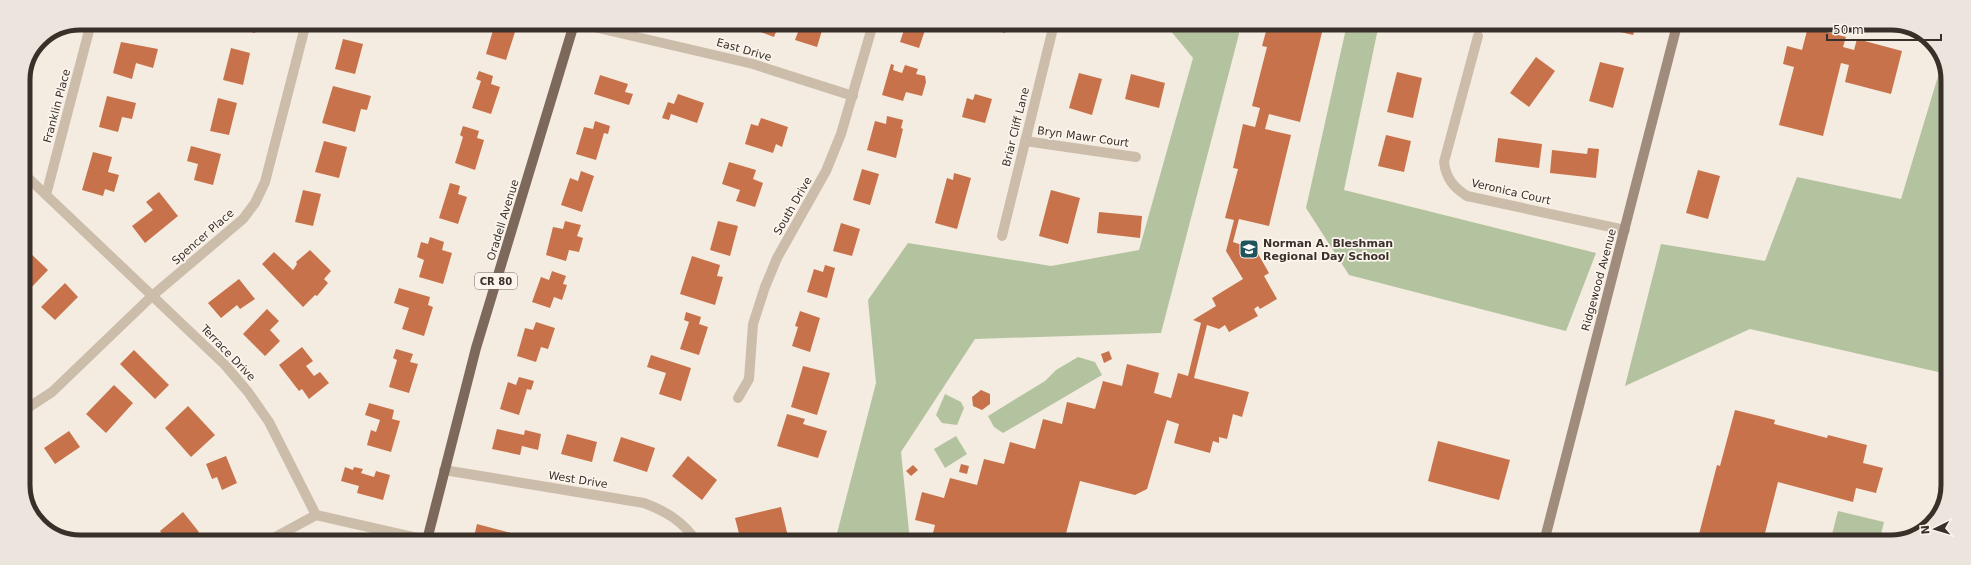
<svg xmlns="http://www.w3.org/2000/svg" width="1971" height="565" font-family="'DejaVu Sans',sans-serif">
<rect width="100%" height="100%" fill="#f4ece0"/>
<!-- green -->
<g fill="#b4c39f">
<polygon points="1165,24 1237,24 1239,34 1161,333 975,339 901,452 910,541 835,541 876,383 868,300 908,243 1051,266 1139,250 1193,58"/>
<polygon points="1347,24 1379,24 1344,190 1596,253 1566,331 1349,275 1306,208"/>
<polygon points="1942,63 1948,77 1947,374 1750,329 1625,386 1661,244 1765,261 1797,177 1901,199"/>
<polygon points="1078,357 1095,362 1102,375 1003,433 994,427 988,416 1045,381 1056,370"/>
<polygon points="945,394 961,402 964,408 957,425 942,423 936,415"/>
<polygon points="956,436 967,454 945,468 934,449"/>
<polygon points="1838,511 1884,522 1879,542 1830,542"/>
</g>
<!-- building -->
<g fill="#c7724a">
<polygon points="236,23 257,23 255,33 235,28"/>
<polygon points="492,23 510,23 508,30 515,32 506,60 486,54 494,27 491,26"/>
<polygon points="748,24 779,24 774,37 747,27"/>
<polygon points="801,24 824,24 817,47 795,40"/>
<polygon points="906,24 927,24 919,48 900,42"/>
<polygon points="983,24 1007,24 1005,33 983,27"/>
<polygon points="1268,24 1324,24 1300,122 1269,114 1265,129 1291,135 1269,226 1239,219 1233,242 1242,245 1245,249 1253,245 1269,273 1264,276 1277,299 1260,309 1258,306 1254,309 1258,316 1229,332 1225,325 1219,329 1207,325 1194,378 1249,392 1242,417 1233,414 1227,439 1219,437 1219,443 1213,441 1210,453 1174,443 1179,424 1167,420 1147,489 1135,495 1080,481 1064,541 931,541 935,525 915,520 922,492 944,498 950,478 977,485 984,459 1004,464 1010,442 1035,449 1043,419 1062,424 1067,402 1095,409 1103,381 1122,386 1127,364 1159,373 1154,393 1171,398 1178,373 1188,376 1201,323 1193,320 1216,306 1212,298 1243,279 1226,251 1234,220 1225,218 1238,169 1233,168 1243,124 1255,127 1260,108 1252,106 1267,47 1262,46"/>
<polygon points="1613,25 1636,25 1633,35 1612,30"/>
<polygon points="1808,27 1846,37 1843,47 1854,50 1857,39 1902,51 1891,94 1845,82 1849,65 1841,63 1823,136 1779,125 1794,67 1783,64 1787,46 1802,50"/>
<polygon points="343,39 363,44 355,74 335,69"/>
<polygon points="121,42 158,49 153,68 136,63 132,79 113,73"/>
<polygon points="231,48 250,53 243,85 223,80"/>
<polygon points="1536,57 1555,71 1529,107 1510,93"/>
<polygon points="1600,62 1624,68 1613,108 1589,101"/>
<polygon points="891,64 894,65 893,70 902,73 905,65 918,69 916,74 925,76 926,82 922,96 906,92 903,101 882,95"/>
<polygon points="479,71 493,76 491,84 500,87 491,114 472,108 481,81 476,79"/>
<polygon points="1397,72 1422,78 1413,118 1387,112"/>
<polygon points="1079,73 1102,79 1092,115 1069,108"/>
<polygon points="1131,74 1165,83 1159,108 1125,99"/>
<polygon points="600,75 628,84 625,92 633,94 629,105 594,94"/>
<polygon points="333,86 371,96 367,110 361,109 355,132 322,123"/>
<polygon points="678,94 704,103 697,123 671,114 669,120 662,118 668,102 674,104"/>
<polygon points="975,94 992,99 985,123 962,117 967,98 973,100"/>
<polygon points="107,96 136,103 132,119 122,117 118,132 99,127"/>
<polygon points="218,98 237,103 229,135 210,131"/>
<polygon points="887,116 903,120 901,128 903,129 896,158 867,150 875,121 886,124"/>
<polygon points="761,118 788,127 782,147 776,144 773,153 745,144 751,124 758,126"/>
<polygon points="595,121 610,126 608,134 604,133 596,160 576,154 584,127 593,129"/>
<polygon points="463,126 479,131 477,138 484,140 475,170 455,163 463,137 460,135"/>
<polygon points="1386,135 1411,141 1404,172 1378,166"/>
<polygon points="1498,138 1542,144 1539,168 1495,162"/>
<polygon points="324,141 347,147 339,178 315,172"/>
<polygon points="191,146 221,154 213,185 194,180 198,164 187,161"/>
<polygon points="1588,148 1599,149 1596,178 1550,173 1552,150 1587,154"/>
<polygon points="93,152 112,157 108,172 119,175 114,192 105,189 103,196 82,190"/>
<polygon points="729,162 756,170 753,179 763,183 755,207 736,201 740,190 722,184"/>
<polygon points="862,169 879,174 870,205 853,200"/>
<polygon points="1698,170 1720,176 1708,219 1686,213"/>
<polygon points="581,171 594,176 582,212 561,205 570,178 578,181"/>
<polygon points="954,173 971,178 957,229 935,223 947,178 953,180"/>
<polygon points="450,183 460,186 458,194 467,197 458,224 439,218"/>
<polygon points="303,190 321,194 313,226 295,222"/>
<polygon points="1051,190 1080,198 1068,244 1039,236"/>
<polygon points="159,192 178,216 145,243 132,226 153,210 146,202"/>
<polygon points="1099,212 1142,216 1140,238 1097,233"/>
<polygon points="565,221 581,225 577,236 583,238 579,252 569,250 566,261 546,255 553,227 563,229"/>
<polygon points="718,221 738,226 730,256 710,250"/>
<polygon points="841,223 860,229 852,256 833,251"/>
<polygon points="430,237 444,242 442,250 452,253 443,284 419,277 424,260 417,257 421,242 428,244"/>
<polygon points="27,250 48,270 27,292 23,288 23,284 29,278 23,273 23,254"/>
<polygon points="310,250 331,271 324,279 328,283 317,296 315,295 303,307 262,264 274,252 293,270 297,264 296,262"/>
<polygon points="692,256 720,265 717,276 723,277 715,305 680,294"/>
<polygon points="825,265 835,268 827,298 807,292 814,269 823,272"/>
<polygon points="552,271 566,276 563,284 567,285 562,300 554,297 550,308 532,302 541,277 549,280"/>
<polygon points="239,279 255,299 240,309 237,305 221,318 208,303"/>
<polygon points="65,283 78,297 55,320 41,307"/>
<polygon points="399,288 430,297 428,305 433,307 424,336 402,329 409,308 394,303"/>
<polygon points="267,309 279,321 270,330 280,341 265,356 243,334"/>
<polygon points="800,311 820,318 810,352 792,346 798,327 795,326"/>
<polygon points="686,312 701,317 699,324 708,327 699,355 680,349 689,322 684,320"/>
<polygon points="536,322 555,328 548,349 541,347 536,362 517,356 525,328 533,330"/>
<polygon points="302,347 313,361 306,366 314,376 320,372 329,383 309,399 302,389 299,391 279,365"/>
<polygon points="396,349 413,354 410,362 418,364 409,393 389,387 397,360 393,358"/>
<polygon points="134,350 169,385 155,399 120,364"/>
<polygon points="1109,351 1112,359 1104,363 1101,354"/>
<polygon points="651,355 691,368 681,401 659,394 666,373 647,367"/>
<polygon points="803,366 830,373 817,415 791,407"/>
<polygon points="519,377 534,381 531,390 527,389 519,415 500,409 508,382 516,385"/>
<polygon points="114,385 133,403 106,433 86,414"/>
<polygon points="981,390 990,394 990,404 982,410 973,406 972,397"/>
<polygon points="369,403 394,410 392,419 400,421 391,452 367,445 371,430 376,432 380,420 365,415"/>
<polygon points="188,406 215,435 191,457 165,428"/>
<polygon points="1735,410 1775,420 1774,424 1827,438 1828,435 1867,445 1863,463 1883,468 1876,493 1856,488 1853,502 1778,482 1763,541 1766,542 1697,542 1717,465 1720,466"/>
<polygon points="787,414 805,419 803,424 827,431 818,458 777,446"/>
<polygon points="497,429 524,435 525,430 541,434 538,450 522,446 520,455 492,449"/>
<polygon points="69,431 80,447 55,464 44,448"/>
<polygon points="567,434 597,442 592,462 561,454"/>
<polygon points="621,437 655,448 647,472 613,461"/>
<polygon points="1438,441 1510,460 1499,500 1428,481"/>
<polygon points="226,456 237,483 222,490 217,477 212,479 206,464"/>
<polygon points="688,456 717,480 702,500 672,476"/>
<polygon points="961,464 969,466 967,474 959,472"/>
<polygon points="913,465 918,470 911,476 906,471"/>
<polygon points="345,467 353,470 354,467 363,469 361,473 374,477 376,471 390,475 383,500 357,493 359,486 341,481"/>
<polygon points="781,507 789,541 741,541 735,518"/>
<polygon points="183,512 199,532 189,540 167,540 160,531"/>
<polygon points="477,524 515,534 514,541 473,541"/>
<polygon points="142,534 145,540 129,540"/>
</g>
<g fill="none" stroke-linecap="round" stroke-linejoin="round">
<!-- street -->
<g stroke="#ccbdab" stroke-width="10">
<polyline points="581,24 753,64 853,96"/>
<path d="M1478,36L1444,162C1446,178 1453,187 1467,196L1625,230"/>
<polyline points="1025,141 1136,157"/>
<polyline points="23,173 225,365 248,392 269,422 316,515 426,540"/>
<polyline points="46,195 91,23"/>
<polyline points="1002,236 1054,24"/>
<polyline points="738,398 749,379 753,324 765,287 777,258 826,171 841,134 873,24"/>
<polyline points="23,411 52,392 152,296 243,219 255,203 265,182 306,23"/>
<path d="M444,470L644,503C665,511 683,521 696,541"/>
<polyline points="270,540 316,515"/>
</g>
<!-- secondary -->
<polyline stroke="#a08c7c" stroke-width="10" points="1544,542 1677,25"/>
<!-- primary -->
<polyline stroke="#7c695b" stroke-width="10" points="427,540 476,348 574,24"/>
</g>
<!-- icons -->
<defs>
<g id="school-square" transform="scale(1)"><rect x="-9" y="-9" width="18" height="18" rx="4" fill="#1f545d" stroke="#fbf5ed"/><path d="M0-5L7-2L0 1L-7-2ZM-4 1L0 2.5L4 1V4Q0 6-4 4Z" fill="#fff"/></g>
</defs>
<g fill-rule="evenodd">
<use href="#school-square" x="1249" y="249"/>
</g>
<g text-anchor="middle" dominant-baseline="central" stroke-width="3.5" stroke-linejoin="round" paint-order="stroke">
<!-- shield labels -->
<rect fill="#fbf5ed" stroke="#746b64" stroke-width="1" x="475" y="273" width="42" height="16" rx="3"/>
<g font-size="10" font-weight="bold" fill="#3a302a">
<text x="496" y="281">CR 80</text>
</g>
<!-- street labels -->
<g font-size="11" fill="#3a302a" stroke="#fbf5ed">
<text transform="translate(744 50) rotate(16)">East Drive</text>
<text transform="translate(57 106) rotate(-75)">Franklin Place</text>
<text transform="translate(1016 127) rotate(-76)">Briar Cliff Lane</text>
<text transform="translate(1083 137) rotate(8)">Bryn Mawr Court</text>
<text transform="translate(1511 192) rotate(13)">Veronica Court</text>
<text transform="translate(793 206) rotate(-60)">South Drive</text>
<text transform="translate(503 220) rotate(-73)">Oradell Avenue</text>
<text transform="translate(203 237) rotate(-41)">Spencer Place</text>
<text transform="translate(1599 280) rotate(-75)">Ridgewood Avenue</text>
<text transform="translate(228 353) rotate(46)">Terrace Drive</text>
<text transform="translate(578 480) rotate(9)">West Drive</text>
</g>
<!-- poi labels -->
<g font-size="11" font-weight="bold" fill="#3a302a" stroke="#fbf5ed" text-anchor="start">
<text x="1263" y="243">Norman A. Bleshman<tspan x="1263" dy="13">Regional Day School</tspan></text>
</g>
</g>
<!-- crop -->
<path d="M0 0H1971V565H0ZM80 30H1891A50 50 0 0 1 1941 80V485A50 50 0 0 1 1891 535H80A50 50 0 0 1 30 485V80A50 50 0 0 1 80 30Z" fill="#ece5dd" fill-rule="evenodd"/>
<path fill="none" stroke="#3a302a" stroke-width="5" d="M80 30H1891A50 50 0 0 1 1941 80V485A50 50 0 0 1 1891 535H80A50 50 0 0 1 30 485V80A50 50 0 0 1 80 30Z"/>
<!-- north arrow -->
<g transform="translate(1935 529) rotate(265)" stroke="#fbf5ed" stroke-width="3" paint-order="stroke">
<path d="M0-3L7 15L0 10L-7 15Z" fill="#3a302a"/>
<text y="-6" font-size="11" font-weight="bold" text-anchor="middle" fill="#3a302a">N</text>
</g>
<!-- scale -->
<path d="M1827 34v6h114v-6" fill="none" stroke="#3a302a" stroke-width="2"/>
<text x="1833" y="34" font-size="12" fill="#3a302a" stroke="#fbf5ed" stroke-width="3" paint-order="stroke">50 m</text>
</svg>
